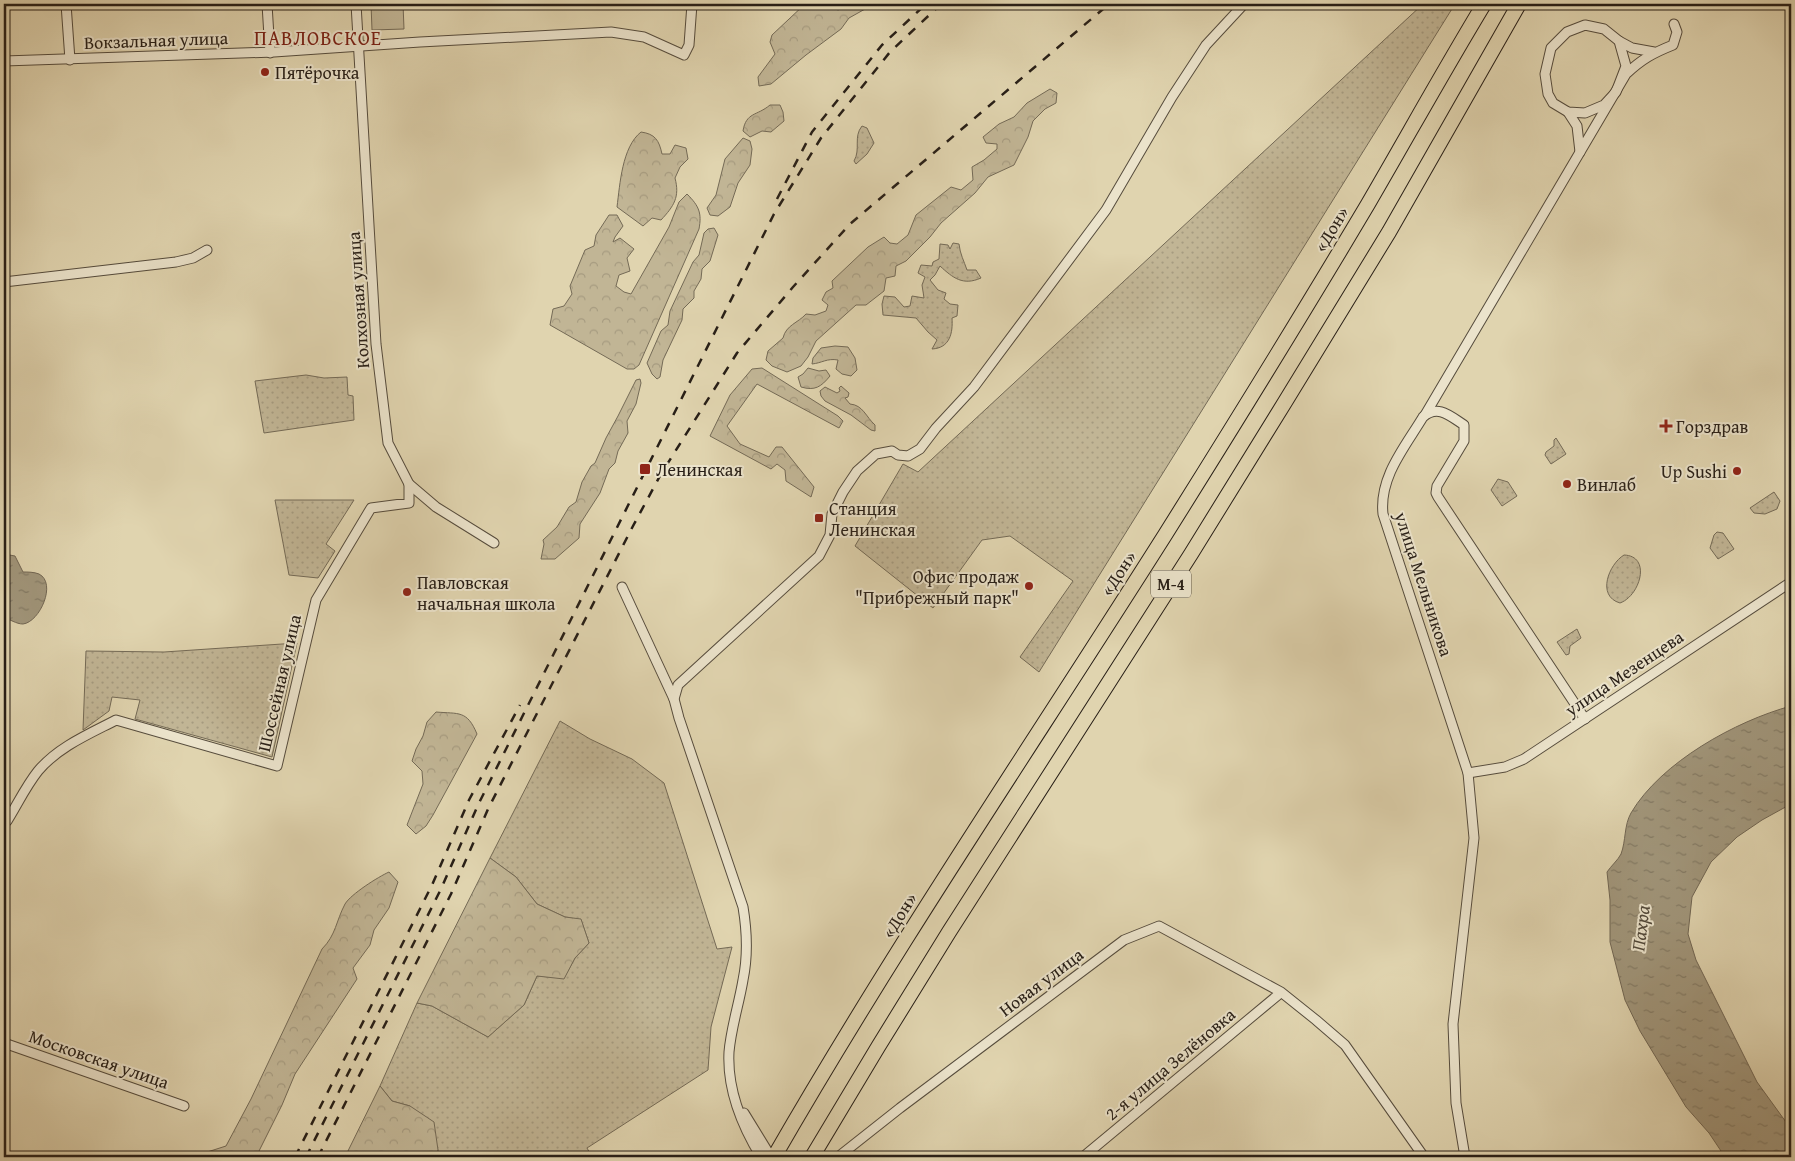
<svg xmlns="http://www.w3.org/2000/svg" width="1795" height="1161" font-family="'Gentium Book Plus',serif">
<defs>
<pattern id="green-dots" width="8" height="8" patternUnits="userSpaceOnUse" patternTransform="scale(1.25)"><rect width="8" height="8" fill="#c1b595"/><path d="M2 2h.1M6 6h.1" fill="none" stroke="#a69b80" stroke-width="1.8" stroke-linecap="round"/></pattern>
<pattern id="forest-crowns" width="20" height="18" patternUnits="userSpaceOnUse" patternTransform="scale(1.25)"><rect width="20" height="18" fill="#c1b595"/><path d="M2 6a3 3 0 1 1 6 0M12 15a3 3 0 1 1 6 0" fill="none" stroke="#a69b80"/></pattern>
<pattern id="water-ripples" width="26" height="14" patternUnits="userSpaceOnUse" patternTransform="scale(1.25)"><rect width="26" height="14" fill="#a1967b"/><path d="M2 4q2-2 4 0t4 0M15 11q2-2 4 0t4 0" fill="none" stroke="#837a64"/></pattern>
</defs>
<rect width="100%" height="100%" fill="#e0d4af"/>
<filter id="stains"><feTurbulence type="fractalNoise" baseFrequency=".004" numOctaves="4"/><feColorMatrix values="0 0 0 0 .2 0 0 0 0 .09 0 0 0 0 .02 0 0 0 .5 -.17"/></filter>
<radialGradient id="worn" r=".72"><stop offset=".6" stop-color="#630" stop-opacity="0"/><stop offset="1" stop-color="#630" stop-opacity=".3"/></radialGradient>
<!-- green -->
<g fill="url(#green-dots)" stroke="#746a56">
<polygon points="1423,4 1455,4 1039,672 1020,657 1073,581 1010,536 982,540 933,608 855,546 903,464 918,472"/>
<path d="M862,126L867,128L874,143L867,154L856,164L854,161C861,149 853,137 862,126Z"/>
<path d="M953,243L959,244C960,254 964,261 967,270H976L981,278C963,286 953,278 940,266L935,275L930,280L938,290L946,293L944,299L950,304L958,305L957,316L952,318C953,333 950,348 932,349L937,340L928,332L916,318L883,315L882,304L884,296L895,297L904,307L910,306L912,296L924,298L922,285L925,277L918,273L921,265L932,266L933,262L939,259L940,244L948,245L950,249Z"/>
<polygon points="306,375 324,378 347,377 348,395 353,396 354,420 264,433 255,381"/>
<polygon points="1556,438 1566,454 1551,464 1545,455 1546,452 1554,446 1554,440"/>
<polygon points="1498,479 1508,482 1517,496 1502,506 1491,490"/>
<polygon points="1774,492 1780,501 1777,509 1765,514 1754,513 1750,508"/>
<polygon points="275,500 354,500 326,544 335,551 318,578 289,575"/>
<polygon points="1717,532 1723,533 1734,549 1718,559 1710,548 1714,535"/>
<path d="M1624,555C1652,556 1640,596 1620,603C1596,596 1609,564 1624,555Z"/>
<polygon points="1577,629 1581,638 1570,646 1569,654 1566,655 1557,642"/>
<polygon points="297,643 272,757 135,719 140,700 112,697 109,711 83,730 86,651 164,652"/>
<polygon points="560,721 590,739 632,759 664,783 717,949 732,947 711,1027 708,1070 587,1148 592,1157 436,1157 438,1150 410,1106 392,1101 380,1086 417,1003 432,1006 488,1037 524,1005 537,976 564,978 575,958 589,943 581,920 565,917 537,904 516,877 490,858"/>
</g>
<!-- forest -->
<g fill="url(#forest-crowns)" stroke="#746a56">
<polygon points="805,4 831,4 832,7 838,10 844,7 845,4 874,4 849,18 841,29 806,55 771,84 759,86 758,77 775,54 770,42 772,35"/>
<path d="M1050,89L1057,93L1056,103L1045,109L1033,121L1028,137L1014,165L988,177L975,193L941,223L930,237L906,261L896,266L895,276L886,278L884,291L866,305H856L816,341L808,357L801,366L787,372L772,366L766,360L768,351L783,338C786,325 798,323 806,314L815,315L826,311L828,305L822,300L826,292L833,288L832,281L868,247L884,237L890,243L897,244L908,235L916,215L951,187L961,190L973,180L972,167L984,160L997,149V144L986,143L983,137L999,124L1014,117L1027,103Z"/>
<path d="M770,105H780L783,112L784,121L771,132L762,131L750,137L743,131C746,112 757,116 770,105Z"/>
<path d="M641,132C655,134 659,140 662,154H670L675,145L686,148L688,159L680,167L675,178C680,197 674,206 661,220L652,218L643,226L617,207C620,184 622,147 641,132Z"/>
<polygon points="743,138 750,141 752,149 750,165 738,183 730,207 718,216 710,215 707,208 716,195 725,159"/>
<path d="M687,194C699,206 702,213 699,229L639,365L634,369H627L550,325L553,309L564,306L572,294L570,286L585,250L594,246L596,235L609,215H617L623,226L615,237L613,242L620,238L634,249L627,258L630,271L619,275L616,286L624,292L631,294L669,227L679,202Z"/>
<polygon points="714,228 718,235 710,261 702,269 701,279 694,291 694,298 683,309 682,320 663,360 660,377 657,379 652,374 647,363 661,331 668,325 670,311 685,279 693,262 699,255 704,233 708,229"/>
<path d="M835,346L848,347L855,358L857,370L851,376L842,374L836,369L838,360C827,358 822,363 812,364L813,358L821,348Z"/>
<polygon points="762,368 838,416 843,421 839,428 757,384 727,426 740,444 769,457 776,447 782,447 814,487 811,497 786,481 785,470 777,464 771,469 710,436 730,395 752,369"/>
<path d="M808,368L819,371L826,370L830,376C821,387 815,391 801,387L798,377L803,374Z"/>
<polygon points="640,379 641,383 636,404 627,421 628,433 618,451 615,463 609,469 600,493 580,524 579,538 555,559 541,559 544,544 543,540 557,527 569,507 576,502 582,482 591,466 595,463 606,438 618,416 636,380"/>
<path d="M841,386L849,393L848,397L845,398L850,404C863,405 866,417 875,425V431L871,430L851,415L825,401L821,396L820,391L825,387L837,393L840,391L839,388Z"/>
<path d="M436,712C459,714 467,710 477,734L433,815L426,826L416,834L407,825L423,784L422,771L412,761L416,749L423,736L427,722Z"/>
<polygon points="490,858 516,877 537,904 565,917 581,919 589,943 575,958 564,979 537,976 524,1005 488,1037 432,1006 417,1003"/>
<path d="M389,872L398,882L389,908L374,930L370,945L353,968L357,979L295,1074L282,1105L256,1157H198L201,1154L226,1146L251,1099L322,949C336,935 336,921 345,904C351,894 378,877 389,872Z"/>
<polygon points="380,1086 392,1101 410,1106 434,1122 438,1150 436,1157 345,1157"/>
</g>
<!-- pitch -->
<polygon fill="#c1b595" stroke="#746a56" points="371,4 403,4 404,29 372,30"/>
<!-- water -->
<g fill="url(#water-ripples)" stroke="#716653">
<path d="M4,554L15,556L23,572C28,572 34,572 39,574C57,583 40,622 23,624C16,624 10,619 4,618Z"/>
<path d="M1791,706V804L1762,820L1737,837L1711,862L1692,897L1688,934L1696,960L1757,1082L1791,1129V1157H1725L1709,1133L1686,1107L1640,1031L1625,1000L1610,942V900L1607,872C1611,866 1618,860 1621,854C1626,841 1624,825 1631,813C1661,762 1736,721 1791,706Z"/>
</g>
<g fill="none" stroke-linecap="round" stroke-linejoin="round">
<!-- minor casing -->
<g stroke="#564c3d" stroke-width="11">
<g id="minor">
<polyline points="66,4 70,60"/>
<polyline points="267,4 270,53"/>
<polyline points="356,4 376,344 388,443 409,484 436,507 494,543"/>
<polygon points="1585,25 1604,29 1619,41 1626,66 1616,92 1604,105 1585,113 1568,112 1553,103 1548,94 1545,74 1551,48 1567,32"/>
<polyline points="1619,41 1632,48 1654,52"/>
<polyline points="4,61 274,52 420,42 611,32 644,37 684,55 689,45 692,4"/>
<polyline points="1568,112 1577,126 1580,152"/>
<polyline points="4,282 176,262 193,258 207,250"/>
<path d="M1425,415L1626,74C1642,59 1653,53 1673,45L1677,32L1674,24"/>
<polyline points="622,587 674,699"/>
<polyline points="1468,773 1505,767 1524,759 1791,582"/>
<path d="M4,820L7,821C17,805 26,786 38,771C58,747 89,734 116,720L277,766L316,600L371,508L409,503V484"/>
<polyline points="4,1043 184,1106"/>
<polyline points="744,1113 771,1157"/>
<path d="M761,1157C742,1126 727,1090 729,1052C731,1028 739,1004 743,980C748,956 747,931 743,907L679,718L674,699L678,685L819,556L830,535L832,514L843,492L857,471L876,454L892,451L898,455L908,456L920,449L936,428L974,387L1106,210L1172,97L1206,45L1244,4"/>
<polyline points="838,1157 900,1108 1124,940 1159,926 1281,992 1316,1020 1345,1045 1424,1157"/>
<polyline points="1083,1157 1278,995"/>
<path d="M1465,1157L1456,1103L1453,1024L1474,838L1468,773L1383,514C1379,477 1405,447 1423,417C1438,404 1450,416 1464,425V441L1437,486L1436,493L1438,497L1585,719"/>
</g>
</g>
<!-- highway casing -->
<g stroke="#281f17" stroke-width="16">
<g id="highway">
<path d="M774,1157C896,945 1034,742 1165,535C1234,425 1302,315 1368,204C1407,137 1444,70 1484,4"/>
<polyline points="812,1157 878,1047 949,932 1191,554 1285,402 1389,232 1519,4"/>
</g>
</g>
<!-- minor -->
<use href="#minor" stroke="#ebe3cb" stroke-width="9"/>
<!-- highway -->
<use href="#highway" stroke="#e0d4af" stroke-width="14"/>
<!-- rail -->
<g stroke="#281f17" stroke-width="2.5" stroke-dasharray="9 9" stroke-linecap="butt">
<polyline points="777,199 812,132 882,45 926,4"/>
<polyline points="295,1157 432,885 469,800 520,705"/>
<polyline points="306,1157 441,889 478,805 774,214 821,138 890,52 941,4"/>
<polyline points="318,1157 451,894 488,809 633,526 661,474 737,353 793,287 850,224 1109,4"/>
</g>
</g>
<!-- markers -->
<g fill="#8f2418" stroke="#ebe3cb" stroke-width="2">
<circle cx="265" cy="72" r="5"/>
<path d="M1663.5 418.5h5v5h5v5h-5v5h-5v-5h-5v-5h5z"/>
<rect x="639" y="463" width="12" height="12" rx="2.5"/>
<circle cx="1737" cy="471" r="5"/>
<circle cx="1567" cy="484" r="5"/>
<rect x="814" y="513" width="10" height="10" rx="2.5"/>
<circle cx="1029" cy="586" r="5"/>
<circle cx="407" cy="592" r="5"/>
</g>
<g text-anchor="middle" dominant-baseline="central" stroke-width="4" stroke-linejoin="round" paint-order="stroke">
<!-- shield labels -->
<rect fill="#ebe3cb" stroke="#625a4d" stroke-width="1" x="1151" y="570.5" width="40" height="27" rx="4"/>
<g font-size="16" font-weight="bold" fill="#281f17">
<text x="1171" y="584">М-4</text>
</g>
<!-- street labels -->
<g font-size="18" fill="#281f17" stroke="#ebe3cb">
<text transform="translate(156 40) rotate(-2)">Вокзальная улица</text>
<text transform="translate(1331 229) rotate(-59)">«Дон»</text>
<text transform="translate(358 300) rotate(-94)">Колхозная улица</text>
<text transform="translate(1118 573) rotate(-57)">«Дон»</text>
<text transform="translate(1424 584) rotate(72)">улица Мельникова</text>
<text transform="translate(1624 673) rotate(-34)">улица Мезенцева</text>
<text transform="translate(279 683) rotate(-77)">Шоссейная улица</text>
<text transform="translate(899 915) rotate(-58)">«Дон»</text>
<text transform="translate(1041 982) rotate(-37)">Новая улица</text>
<text transform="translate(99 1059) rotate(19)">Московская улица</text>
<text transform="translate(1170 1064) rotate(-40)">2-я улица Зелёновка</text>
</g>
<!-- poi labels -->
<g font-size="18" fill="#281f17" stroke="#ebe3cb" text-anchor="start">
<text x="275" y="72">Пятёрочка</text>
<text x="1676" y="426">Горздрав</text>
<text x="656" y="469">Ленинская</text>
<text x="1727" y="471" text-anchor="end">Up Sushi</text>
<text x="1577" y="484">Винлаб</text>
<text x="829" y="508">Станция<tspan x="829" dy="21">Ленинская</tspan></text>
<text x="1019" y="576" text-anchor="end">Офис продаж<tspan x="1019" dy="21">"Прибрежный парк"</tspan></text>
<text x="417" y="582">Павловская<tspan x="417" dy="21">начальная школа</tspan></text>
</g>
<!-- water labels -->
<g font-size="19" font-style="italic" fill="#52493a" stroke="#ebe3cb">
<text transform="translate(1640 928) rotate(-83)">Пахра</text>
</g>
<!-- quarter labels -->
<g font-size="20" letter-spacing="1" fill="#7a1f14" stroke="#ebe3cb">
<text x="318" y="37">ПАВЛОВСКОЕ</text>
</g>
</g>
<!-- margin -->
<rect width="1795" height="1161" fill="none" stroke="#e0d4af" stroke-width="20"/>
<rect x="5" y="5" width="1785" height="1151" fill="none" stroke="#281f17" stroke-width="2.5"/>
<rect x="10" y="10" width="1775" height="1141" fill="none" stroke="#281f17"/>
<rect width="100%" height="100%" filter="url(#stains)"/>
<rect width="100%" height="100%" fill="url(#worn)"/>
</svg>
